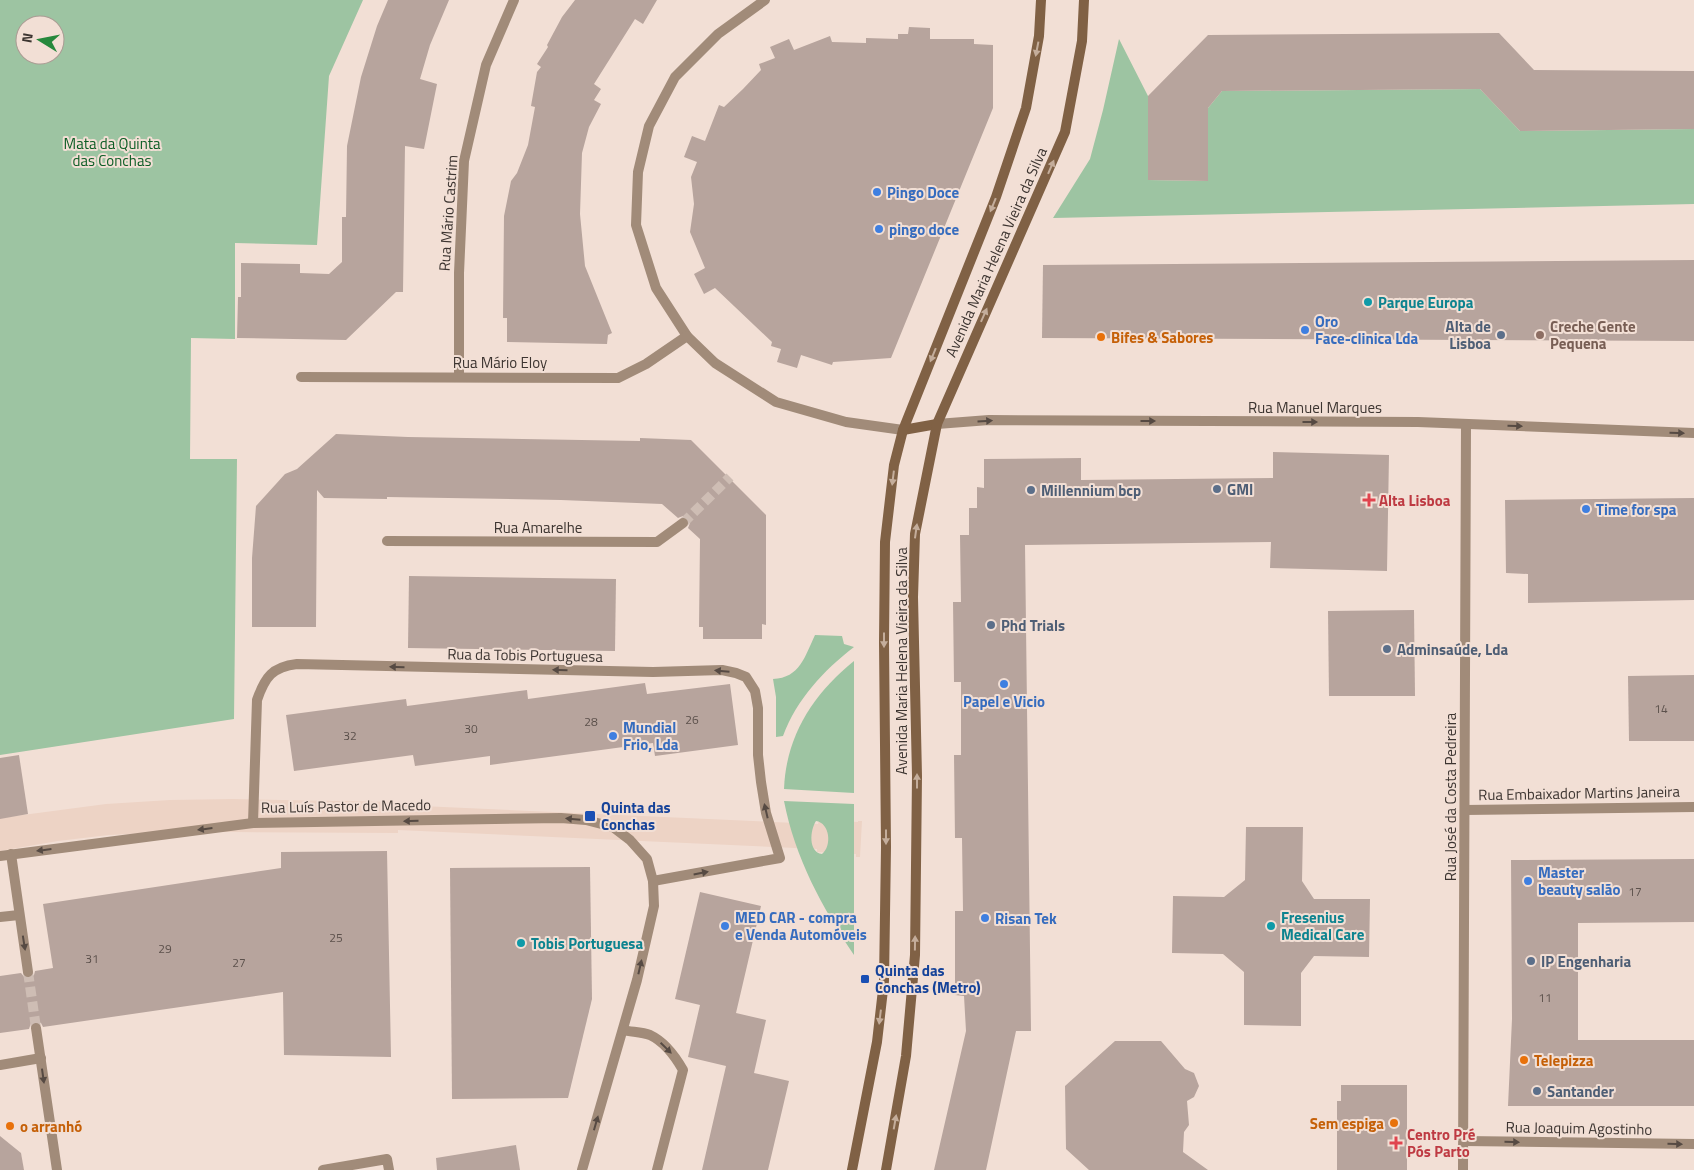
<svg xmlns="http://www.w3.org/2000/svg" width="1694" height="1170" font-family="'Titillium Web',sans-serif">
<rect width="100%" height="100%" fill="#f2dfd5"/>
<!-- built -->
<polygon fill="#edd3c5" points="233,799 399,802 399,805 818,824 819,820 858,822 858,821 862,821 860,857 856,857 856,854 817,852 817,849 398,830 398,833 233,832 171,832 109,835 58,841 0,851 0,818 106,804 170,800"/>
<!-- green -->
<g fill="#9dc4a2" fill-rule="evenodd">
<path d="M0,0H363L329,76L317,245L235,243V339L191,338L190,459H237L234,719L0,755ZM25,25H55V55H25Z"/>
<polygon points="1119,39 1148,96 1148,180 1208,181 1208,108 1222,91 1480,89 1520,131 1694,129 1694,204 1053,218 1090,159 1103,110"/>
<path d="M815,635L842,636L844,644L854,647C823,671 797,699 783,736L776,737V697L773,679C800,678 805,656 815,635Z"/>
<path d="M854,661V793L784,789C786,736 813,694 854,661Z"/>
<path d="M784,801L854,804V955C822,907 795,858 784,801ZM816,821C830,823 832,846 822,854C808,852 810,830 816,821Z"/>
</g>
<!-- building -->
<g fill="#b7a49d">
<polygon points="388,0 449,0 430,45 420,79 437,84 424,149 405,146 403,292 396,292 346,340 237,338 238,297 241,297 241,263 300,264 300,273 329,274 342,262 342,217 346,217 347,146 361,77 377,26"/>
<polygon points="575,0 657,0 643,24 635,19 594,84 601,89 594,100 601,104 589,127 582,153 580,214 585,266 612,333 608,335 607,344 507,342 507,318 503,318 504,216 511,181 517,173 528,145 535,107 531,106 537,72 541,67 537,64 548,47 547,45 562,17"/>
<polygon points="909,27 930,28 930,39 974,39 974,44 993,45 993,108 891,358 833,362 832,365 801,355 797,368 777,362 781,349 771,346 772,342 715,288 704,294 694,274 705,268 690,232 694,204 691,177 697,162 684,157 692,136 705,141 719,105 724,107 743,89 761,70 759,64 775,58 770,47 789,39 794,50 830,36 832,42 866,43 866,38 898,39 898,34 908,34"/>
<polygon points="1499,33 1534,70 1694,71 1694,129 1520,131 1480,89 1222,91 1208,108 1208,181 1148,180 1148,96 1208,35"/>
<polygon points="1694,260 1694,341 1042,338 1043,265"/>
<polygon points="336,434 408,437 640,441 640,438 691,440 766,515 766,625 762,624 762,639 703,639 703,627 699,627 700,539 688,528 690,523 688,519 683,516 678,518 662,504 561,500 387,497 387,499 324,498 317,490 316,627 252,627 252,558 256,506 285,474 297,469"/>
<polygon points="1273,452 1389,455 1387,571 1270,568 1271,542 1025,545 1031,1031 1016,1031 986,1170 934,1170 966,1031 964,996 955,995 955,911 963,911 962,838 955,838 954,755 961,755 961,682 954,682 953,602 961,602 960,535 969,535 969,508 977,508 977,487 984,488 984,459 1081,458 1081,480 1273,478"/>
<polygon points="1694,498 1694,600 1528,603 1528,574 1506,573 1505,500"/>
<polygon points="409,576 616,579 615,651 408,648"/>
<polygon points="1414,610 1415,696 1329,696 1328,611"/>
<polygon points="1694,675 1694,741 1629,741 1628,676"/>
<polygon points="645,683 647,694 730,684 738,745 655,756 653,743 490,765 490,756 415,766 413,755 294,771 286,715 406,699 407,706 527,690 528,699"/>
<polygon points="19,755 28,814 0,819 0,758"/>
<polygon points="1246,827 1303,827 1302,881 1314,899 1370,899 1369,957 1314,956 1301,973 1301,1026 1244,1025 1244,972 1223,954 1172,953 1173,896 1224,897 1245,880"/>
<polygon points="387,851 391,1057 284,1055 283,992 43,1027 41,1023 35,1021 31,1023 29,1029 0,1033 0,976 21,973 25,978 29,979 34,975 35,971 53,968 43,904 281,868 281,852"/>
<polygon points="1694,859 1694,922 1578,923 1578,1040 1694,1040 1694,1106 1508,1106 1512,1019 1511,860"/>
<polygon points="590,867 592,999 568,1098 452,1099 450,868"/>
<polygon points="700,892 761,906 736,1013 766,1020 754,1073 789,1081 768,1170 702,1170 726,1066 688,1057 700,1005 675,999"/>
<polygon points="1115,1041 1161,1041 1185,1069 1194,1073 1199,1086 1194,1097 1187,1101 1189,1125 1184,1132 1183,1152 1208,1170 1089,1170 1066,1149 1065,1086"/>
<polygon points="1341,1085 1407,1085 1407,1170 1337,1170 1337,1101 1341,1101"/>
<polygon points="0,1136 21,1153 24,1170 0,1170"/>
<polygon points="516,1145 520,1170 437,1170 436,1158"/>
</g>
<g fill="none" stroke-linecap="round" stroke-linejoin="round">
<!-- street-tunnel -->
<g stroke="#cebdb4" stroke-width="10" stroke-dasharray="10 5" stroke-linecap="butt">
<polyline points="683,523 730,477"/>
<polyline points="28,972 36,1028"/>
</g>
<!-- street -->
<g stroke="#a18b79" stroke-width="10">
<polyline points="765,0 718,34 675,77 649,126 638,172 636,225 656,288 687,336 715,363 776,402 846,422 903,430"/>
<polyline points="459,376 459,273 464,161 486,65 514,0"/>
<polyline points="301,377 618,378 646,364 687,336"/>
<polyline points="937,424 989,420 1418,422 1694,433"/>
<polyline points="387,541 657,542 683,523"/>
<polyline points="1465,810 1694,807"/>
<path d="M253,823L257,700C265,677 272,667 297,664L653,672L722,670L736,673L746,677L755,691L758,708V755L761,782L766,813L780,858L653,881"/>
<polyline points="11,854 28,972"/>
<polyline points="0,856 253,823 561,818 586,820 613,827 630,840 647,859 653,881 654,906 637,980 582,1170"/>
<polyline points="0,917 19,915"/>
<polyline points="36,1028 57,1170"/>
<path d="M623,1030C631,1032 642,1032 650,1035C665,1042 675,1056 683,1070L657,1170"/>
<polyline points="0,1065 41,1058"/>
<polyline points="1464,1141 1694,1144"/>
<polyline points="323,1170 387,1159 389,1170"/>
<polyline points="1463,1170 1466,425"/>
</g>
<!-- secondary -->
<g stroke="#806145" stroke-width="10">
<polyline points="903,430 937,424"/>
<polyline points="852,1170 877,1042 884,981 886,847 884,642 885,542 894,465 903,430 996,197 1026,108 1039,36 1041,0"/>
<polyline points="886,1170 906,1056 915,955 917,776 913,597 915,534 937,424 1065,132 1082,41 1084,0"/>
</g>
</g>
<!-- one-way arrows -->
<defs><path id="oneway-solid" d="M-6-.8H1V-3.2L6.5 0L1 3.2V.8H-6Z" transform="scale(1.25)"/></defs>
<g fill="#c4ad9b">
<use href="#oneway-solid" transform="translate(1037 49) rotate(101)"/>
<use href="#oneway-solid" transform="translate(1051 167) rotate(-67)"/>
<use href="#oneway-solid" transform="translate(993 205) rotate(112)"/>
<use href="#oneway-solid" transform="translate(984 315) rotate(-66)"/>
<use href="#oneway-solid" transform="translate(933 355) rotate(112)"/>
<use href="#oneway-solid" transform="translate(893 478) rotate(97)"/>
<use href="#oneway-solid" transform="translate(916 531) rotate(-82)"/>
<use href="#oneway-solid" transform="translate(884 640) rotate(90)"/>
<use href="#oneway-solid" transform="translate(917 781) rotate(-90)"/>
<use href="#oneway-solid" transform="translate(886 837) rotate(90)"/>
<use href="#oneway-solid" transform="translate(915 943) rotate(-89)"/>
<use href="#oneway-solid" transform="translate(880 1017) rotate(97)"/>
<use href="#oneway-solid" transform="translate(895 1122) rotate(-80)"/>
</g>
<g fill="#564a43">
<use href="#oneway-solid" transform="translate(985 421) rotate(-3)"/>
<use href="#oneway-solid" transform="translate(1148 421)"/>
<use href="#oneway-solid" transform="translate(1310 422)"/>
<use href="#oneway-solid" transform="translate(1515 426) rotate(2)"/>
<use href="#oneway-solid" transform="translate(1677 433) rotate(2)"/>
<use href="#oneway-solid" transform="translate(397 667) rotate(-179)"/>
<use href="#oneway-solid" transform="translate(560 670) rotate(-179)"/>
<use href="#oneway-solid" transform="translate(722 671) rotate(-175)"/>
<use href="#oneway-solid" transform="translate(766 811) rotate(-103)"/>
<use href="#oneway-solid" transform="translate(573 819) rotate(-175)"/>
<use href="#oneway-solid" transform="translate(411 821) rotate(179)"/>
<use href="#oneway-solid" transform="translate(205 829) rotate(173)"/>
<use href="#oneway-solid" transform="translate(44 850) rotate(173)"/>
<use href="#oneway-solid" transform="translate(701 873) rotate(-11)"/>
<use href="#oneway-solid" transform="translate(24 943) rotate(81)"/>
<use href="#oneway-solid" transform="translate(640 967) rotate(-77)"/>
<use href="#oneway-solid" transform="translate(666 1048) rotate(44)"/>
<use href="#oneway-solid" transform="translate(43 1076) rotate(82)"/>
<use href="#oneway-solid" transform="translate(596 1123) rotate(-74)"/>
<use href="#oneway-solid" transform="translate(1512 1142) rotate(1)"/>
<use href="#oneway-solid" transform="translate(1675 1144) rotate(1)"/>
</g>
<!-- markers -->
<g fill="#3f7fe0" stroke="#f2dfd5" stroke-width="2">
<circle cx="877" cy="192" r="5"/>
<circle cx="879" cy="229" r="5"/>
<circle cx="1305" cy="330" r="5"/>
<circle cx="1586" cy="509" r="5"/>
<circle cx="1004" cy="684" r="5"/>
<circle cx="613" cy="736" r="5"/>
<circle cx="1528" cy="881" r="5"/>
<circle cx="985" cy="918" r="5"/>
<circle cx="725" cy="926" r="5"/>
</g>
<g fill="#0f9aa8" stroke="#f2dfd5" stroke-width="2">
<circle cx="1368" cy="302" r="5"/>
<circle cx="1271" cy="926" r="5"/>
<circle cx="521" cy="943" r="5"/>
</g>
<g fill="#5c6f8a" stroke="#f2dfd5" stroke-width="2">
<circle cx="1501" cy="335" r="5"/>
<circle cx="1217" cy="489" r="5"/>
<circle cx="1031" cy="490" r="5"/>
<circle cx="991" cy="625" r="5"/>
<circle cx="1387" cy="649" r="5"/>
<circle cx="1531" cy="961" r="5"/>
<circle cx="1537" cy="1091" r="5"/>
</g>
<circle fill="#8d6e63" stroke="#f2dfd5" stroke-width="2" cx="1540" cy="335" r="5"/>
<g fill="#e8710a" stroke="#f2dfd5" stroke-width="2">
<circle cx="1101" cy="337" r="5"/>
<circle cx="1524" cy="1060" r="5"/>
<circle cx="1394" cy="1123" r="5"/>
<circle cx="10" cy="1126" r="5"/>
</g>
<g fill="#e0444e" stroke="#f2dfd5" stroke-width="2">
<path d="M1366.5 492.5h5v5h5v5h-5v5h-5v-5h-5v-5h5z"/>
<path d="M1393.5 1135.5h5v5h5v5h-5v5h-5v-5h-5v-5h5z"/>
</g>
<g fill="#1a4fb4" stroke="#f2dfd5" stroke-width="2">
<rect x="584" y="810" width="12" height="12" rx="2.5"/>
<rect x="860" y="974" width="10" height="10" rx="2.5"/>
</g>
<g text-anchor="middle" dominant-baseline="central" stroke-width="4" stroke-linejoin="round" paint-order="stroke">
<!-- number labels -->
<g font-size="12" fill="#5c514c">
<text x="1661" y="708">14</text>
<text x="692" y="719">26</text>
<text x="591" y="721">28</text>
<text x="471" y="728">30</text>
<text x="350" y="735">32</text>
<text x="1635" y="891">17</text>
<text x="336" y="937">25</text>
<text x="165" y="948">29</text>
<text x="92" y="958">31</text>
<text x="239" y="962">27</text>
<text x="1545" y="997">11</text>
</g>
<!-- park labels -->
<g font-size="15" fill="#0c5d25" stroke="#f2dfd5">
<text x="112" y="143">Mata da Quinta<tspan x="112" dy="17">das Conchas</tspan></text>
</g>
<!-- shop labels -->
<g font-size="15" font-weight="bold" fill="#366cbe" stroke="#f2dfd5" text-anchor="start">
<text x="887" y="192">Pingo Doce</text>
<text x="889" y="229">pingo doce</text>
<text x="1315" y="321">Oro<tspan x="1315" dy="17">Face-clinica Lda</tspan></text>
<text x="1596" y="509">Time for spa</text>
<text x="1004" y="701" text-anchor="middle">Papel e Vicio</text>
<text x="623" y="727">Mundial<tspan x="623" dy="17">Frio, Lda</tspan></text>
<text x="1538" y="872">Master<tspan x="1538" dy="17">beauty salão</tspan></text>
<text x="735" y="917">MED CAR - compra<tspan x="735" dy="17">e Venda Automóveis</tspan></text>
<text x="995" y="918">Risan Tek</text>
</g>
<!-- street labels -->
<g font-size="15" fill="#3d3531" stroke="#f2dfd5">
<text transform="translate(448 213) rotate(-86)">Rua Mário Castrim</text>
<text transform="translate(996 252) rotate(-66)">Avenida Maria Helena Vieira da Silva</text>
<text x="500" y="362">Rua Mário Eloy</text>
<text x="1315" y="407">Rua Manuel Marques</text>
<text x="538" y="527">Rua Amarelhe</text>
<text transform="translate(525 655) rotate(1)">Rua da Tobis Portuguesa</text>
<text transform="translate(901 661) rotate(-90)">Avenida Maria Helena Vieira da Silva</text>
<text transform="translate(1579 793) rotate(-1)">Rua Embaixador Martins Janeira</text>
<text transform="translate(1450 797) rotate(-90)">Rua José da Costa Pedreira</text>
<text transform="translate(346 806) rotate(-1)">Rua Luís Pastor de Macedo</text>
<text transform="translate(1579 1128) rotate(1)">Rua Joaquim Agostinho</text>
</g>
<!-- culture labels -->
<g font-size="15" font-weight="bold" fill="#0d838f" stroke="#f2dfd5" text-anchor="start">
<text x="1378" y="302">Parque Europa</text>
<text x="1281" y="917">Fresenius<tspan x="1281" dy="17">Medical Care</tspan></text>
<text x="531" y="943">Tobis Portuguesa</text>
</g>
<!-- service labels -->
<g font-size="15" font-weight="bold" fill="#4e5e75" stroke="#f2dfd5" text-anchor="start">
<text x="1491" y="326" text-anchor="end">Alta de<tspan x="1491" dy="17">Lisboa</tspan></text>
<text x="1227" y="489">GMI</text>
<text x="1041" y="490">Millennium bcp</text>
<text x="1001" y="625">Phd Trials</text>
<text x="1397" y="649">Adminsaúde, Lda</text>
<text x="1541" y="961">IP Engenharia</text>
<text x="1547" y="1091">Santander</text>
</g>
<!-- education labels -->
<g font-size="15" font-weight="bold" fill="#785e54" stroke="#f2dfd5" text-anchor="start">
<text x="1550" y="326">Creche Gente<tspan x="1550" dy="17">Pequena</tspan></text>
</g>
<!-- food labels -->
<g font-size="15" font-weight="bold" fill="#c56008" stroke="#f2dfd5" text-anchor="start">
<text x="1111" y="337">Bifes &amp; Sabores</text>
<text x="1534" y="1060">Telepizza</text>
<text x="1384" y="1123" text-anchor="end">Sem espiga</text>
<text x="20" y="1126">o arranhó</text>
</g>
<!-- health labels -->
<g font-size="15" font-weight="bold" fill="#be3a42" stroke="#f2dfd5" text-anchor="start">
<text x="1379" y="500">Alta Lisboa</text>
<text x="1407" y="1134">Centro Pré<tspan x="1407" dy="17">Pós Parto</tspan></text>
</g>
<!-- transit labels -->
<g font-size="15" font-weight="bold" fill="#164399" stroke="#f2dfd5" text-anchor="start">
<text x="601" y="807">Quinta das<tspan x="601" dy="17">Conchas</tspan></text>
<text x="875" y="970">Quinta das<tspan x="875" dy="17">Conchas (Metro)</tspan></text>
</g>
</g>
<!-- north arrow -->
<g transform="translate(40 40) rotate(280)"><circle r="24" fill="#f2dfd5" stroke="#aa9b93"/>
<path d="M0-4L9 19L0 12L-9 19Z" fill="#26883c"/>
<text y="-8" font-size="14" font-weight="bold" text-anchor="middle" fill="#3d3531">N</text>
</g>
</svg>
